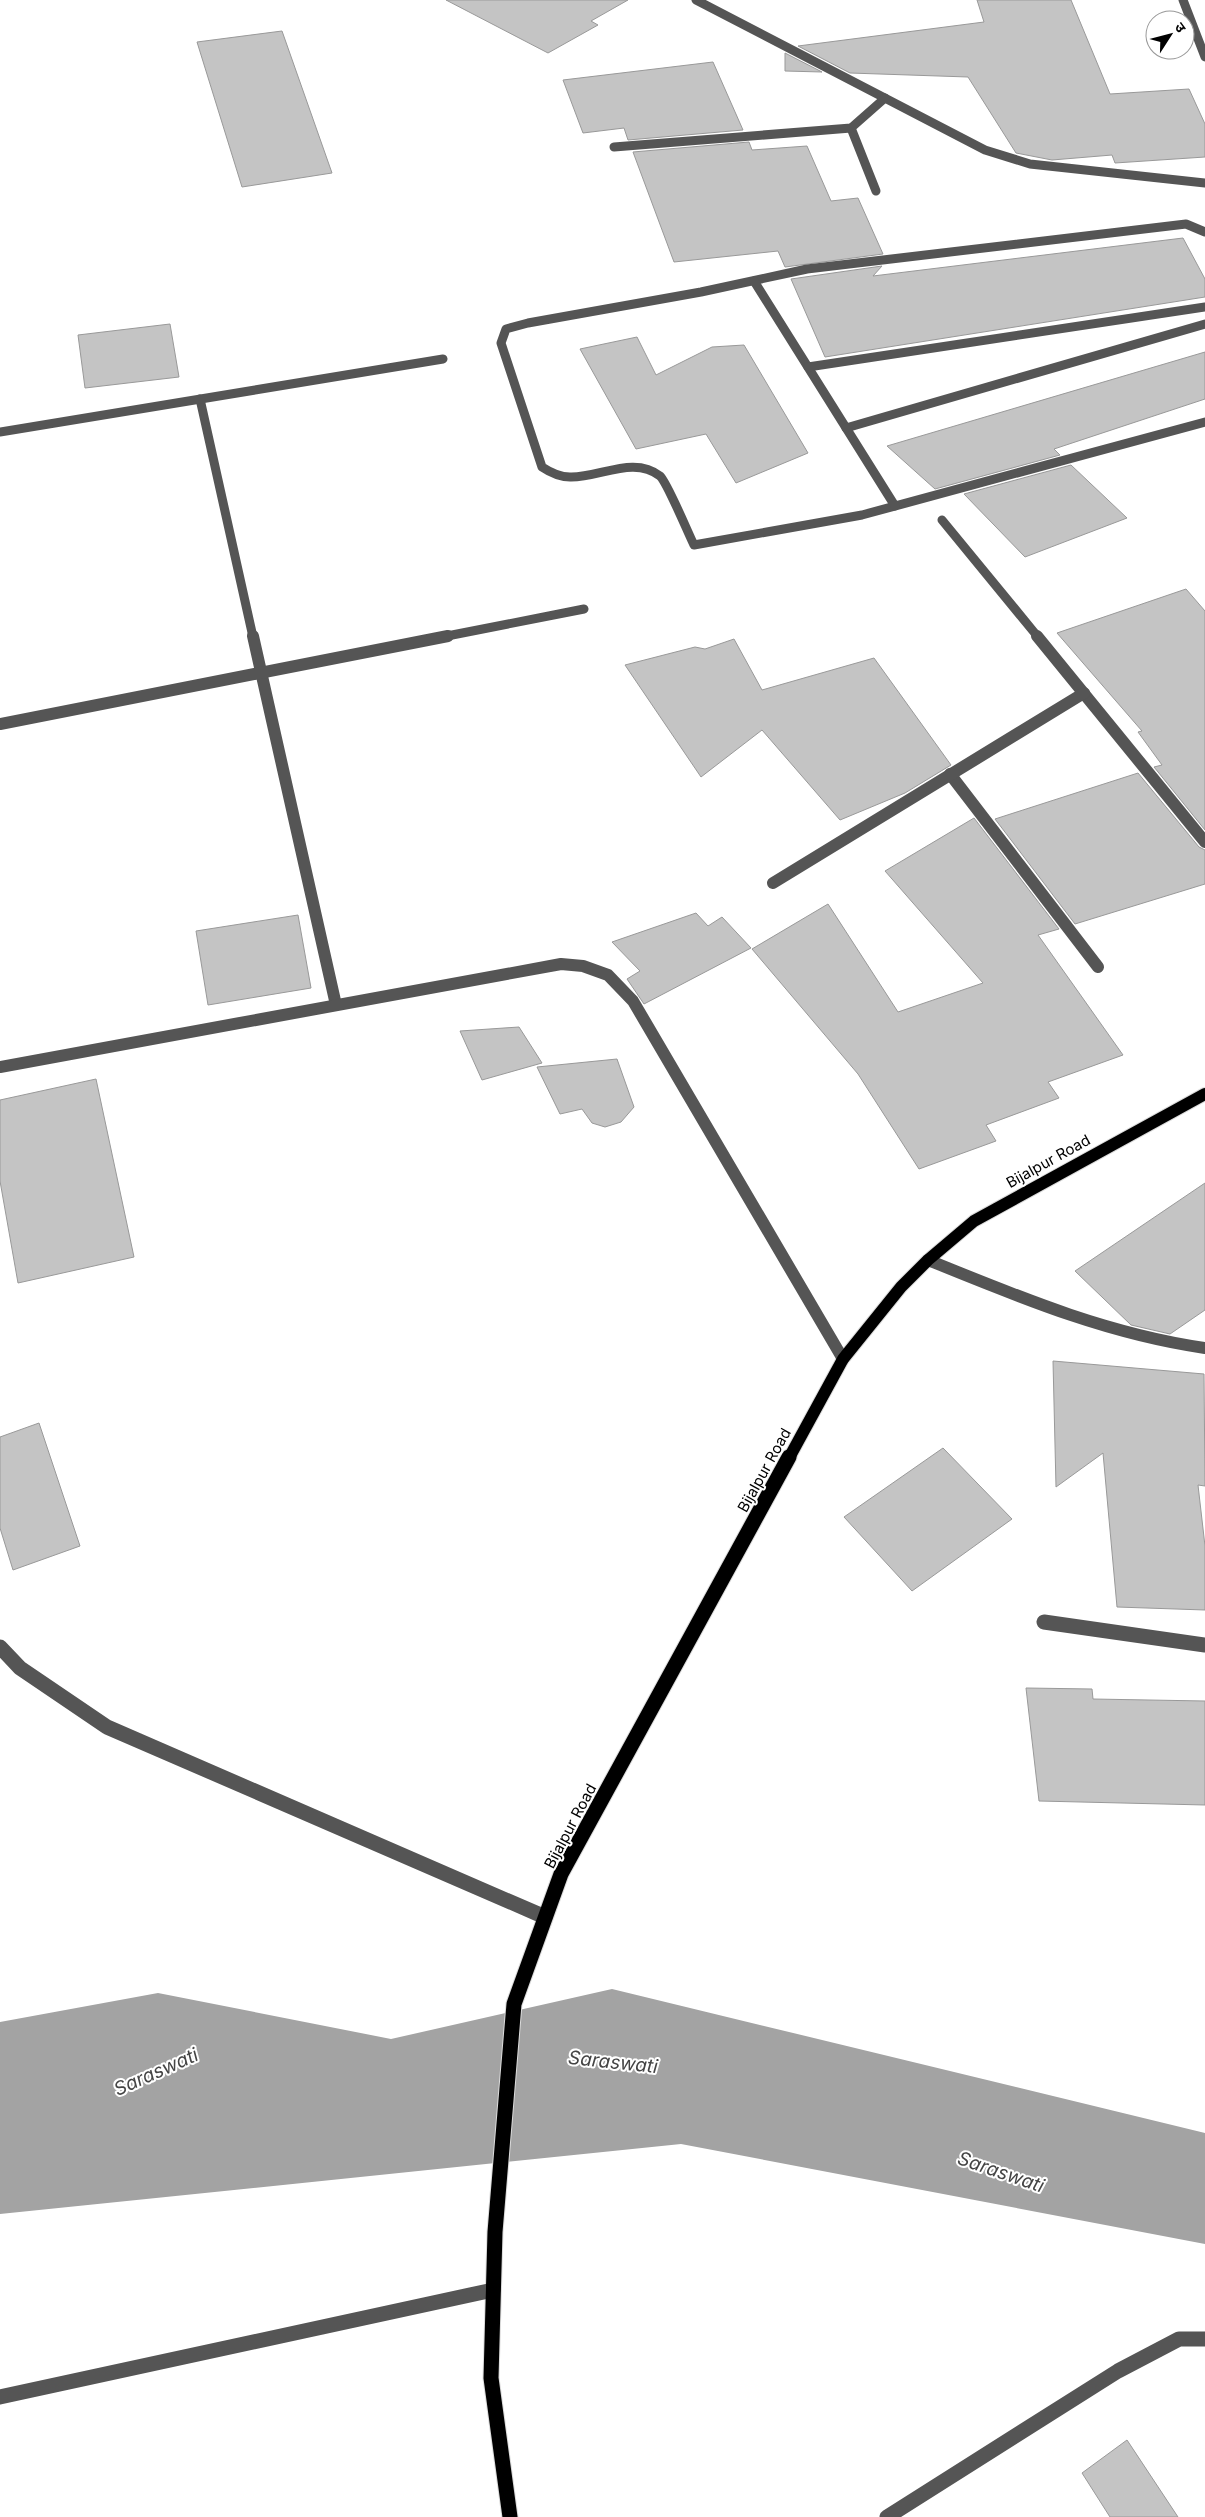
<svg xmlns="http://www.w3.org/2000/svg" width="1205" height="2517" font-family="Inter,'Noto Sans Devanagari',sans-serif">
<rect width="100%" height="100%" fill="#fff"/>
<!-- water -->
<polygon fill="#a3a3a3" points="612,1989 1205,2133 1205,2244 681,2144 0,2214 0,2022 158,1993 391,2039"/>
<!-- building -->
<g fill="#c4c4c4" stroke="#999">
<polygon points="446,0 628,0 591,21 598,25 548,53"/>
<polygon points="977,0 1071,0 1110,94 1189,89 1205,124 1205,157 1115,163 1112,155 1052,160 1016,153 968,77 850,73 798,46 984,22"/>
<polygon points="282,31 332,173 242,187 197,42"/>
<polygon points="785,53 822,72 785,71"/>
<polygon points="713,62 743,130 628,140 624,128 583,133 563,80"/>
<polygon points="749,142 752,150 807,146 831,201 858,198 883,254 785,267 778,251 674,262 633,152"/>
<polygon points="1183,238 1205,279 1205,297 825,357 791,279 882,266 873,276"/>
<polygon points="170,324 179,377 85,388 78,335"/>
<polygon points="637,337 656,375 712,347 744,345 808,453 736,483 706,434 636,449 580,349"/>
<polygon points="1205,352 1205,399 1054,449 1060,455 935,489 887,446"/>
<polygon points="1071,465 1127,518 1025,557 964,494"/>
<polygon points="1186,589 1205,611 1205,830 1154,767 1162,765 1138,732 1142,731 1057,633"/>
<polygon points="734,639 762,690 874,658 951,765 905,793 840,820 762,730 701,777 625,665 695,647 705,649"/>
<polygon points="1138,773 1199,847 1205,850 1205,884 1075,924 995,819"/>
<polygon points="974,818 1059,929 1038,935 1123,1055 1048,1082 1059,1098 986,1125 996,1141 919,1169 858,1074 752,949 828,904 898,1012 983,983 885,871"/>
<polygon points="696,913 708,926 722,917 751,948 644,1004 627,979 640,971 612,942"/>
<polygon points="298,915 311,988 208,1005 196,931"/>
<polygon points="519,1027 542,1063 482,1080 460,1031"/>
<polygon points="617,1059 634,1107 621,1122 605,1127 592,1123 582,1109 560,1114 537,1067"/>
<polygon points="96,1079 134,1257 18,1283 0,1181 0,1100"/>
<polygon points="1205,1183 1205,1310 1170,1334 1131,1325 1075,1271"/>
<polygon points="1053,1361 1204,1374 1205,1486 1198,1485 1205,1546 1205,1610 1117,1607 1103,1453 1056,1487"/>
<polygon points="39,1423 80,1546 13,1570 0,1528 0,1437"/>
<polygon points="943,1448 1012,1519 912,1591 844,1517"/>
<polygon points="1026,1688 1092,1689 1093,1699 1205,1701 1205,1805 1039,1801"/>
<polygon points="1127,2440 1178,2517 1110,2517 1082,2473"/>
</g>
<g fill="none" stroke-linecap="round" stroke-linejoin="round">
<!-- major-far1 casing -->
<g stroke="#dbdbdb" stroke-width="14">
<polyline id="major-far1" points="789,1458 843,1359 901,1287 928,1260 974,1221 1205,1094"/>
</g>
<!-- major casing -->
<g stroke="#dbdbdb" stroke-width="17">
<polyline id="major" points="510,2517 491,2378 495,2232 514,2004 561,1874 789,1457"/>
</g>
<!-- minor-far2 -->
<g stroke="#555" stroke-width="9">
<polyline points="696,0 985,150 1030,164 1205,183"/>
<polyline points="1183,0 1205,57"/>
<polyline points="851,128 876,191"/>
<polyline points="614,147 851,128 885,98"/>
<path d="M1205,232L1186,224L807,269L701,292L528,323L506,329L501,343L542,467C551,473 559,477 570,477C599,478 634,455 660,476C667,482 688,533 694,545L862,515L1205,422"/>
<polyline points="754,281 895,506"/>
<polyline points="808,367 1205,307"/>
<polyline points="200,399 253,637"/>
<polyline points="846,428 1205,324"/>
<polyline points="0,432 443,359"/>
<polyline points="942,520 1038,637"/>
<polyline points="442,637 584,609"/>
</g>
<!-- minor-far1 -->
<g stroke="#555" stroke-width="12">
<polyline points="253,636 336,1005"/>
<polyline points="1037,636 1205,842"/>
<polyline points="0,724 448,636"/>
<polyline points="950,774 1098,967"/>
<polyline points="773,883 1084,693"/>
<polyline points="0,1067 561,964 583,966 608,975 633,1001 843,1359"/>
<path d="M928,1260C1019,1297 1107,1334 1205,1348"/>
</g>
<!-- minor -->
<g stroke="#555" stroke-width="15">
<polyline points="1044,1622 1205,1645"/>
<polyline points="0,1647 20,1668 107,1727 545,1917"/>
<polyline points="0,2397 493,2290"/>
<polyline points="887,2517 1118,2371 1179,2339 1205,2339"/>
</g>
<!-- major-far1 -->
<use href="#major-far1" stroke="#000" stroke-width="12"/>
<!-- major -->
<use href="#major" stroke="#000" stroke-width="15"/>
</g>
<g text-anchor="middle" dominant-baseline="central" stroke-width="4" stroke-linejoin="round" paint-order="stroke">
<!-- street labels -->
<g font-size="15" fill="#000" stroke="#fff">
<text transform="translate(1048 1161) rotate(-29)">Bijalpur Road</text>
<text transform="translate(764 1470) rotate(-61)">Bijalpur Road</text>
<text transform="translate(570 1826) rotate(-62)">Bijalpur Road</text>
</g>
<!-- near-water labels -->
<g font-size="19" font-style="italic" fill="#444" stroke="#fff">
<text transform="translate(613 2062) rotate(6)">Saraswati</text>
<text transform="translate(156 2072) rotate(-24)">Saraswati</text>
<text transform="translate(1001 2172) rotate(19)">Saraswati</text>
</g>
</g>
<!-- north arrow -->
<g transform="translate(1170 35) rotate(54)"><circle r="24" fill="#ffffff" stroke="#999999"/>
<path d="M0-4L9 19L0 12L-9 19Z" fill="#000000"/>
<text y="-8" font-size="14" font-weight="bold" text-anchor="middle" fill="#000000">उ</text>
</g>
</svg>
